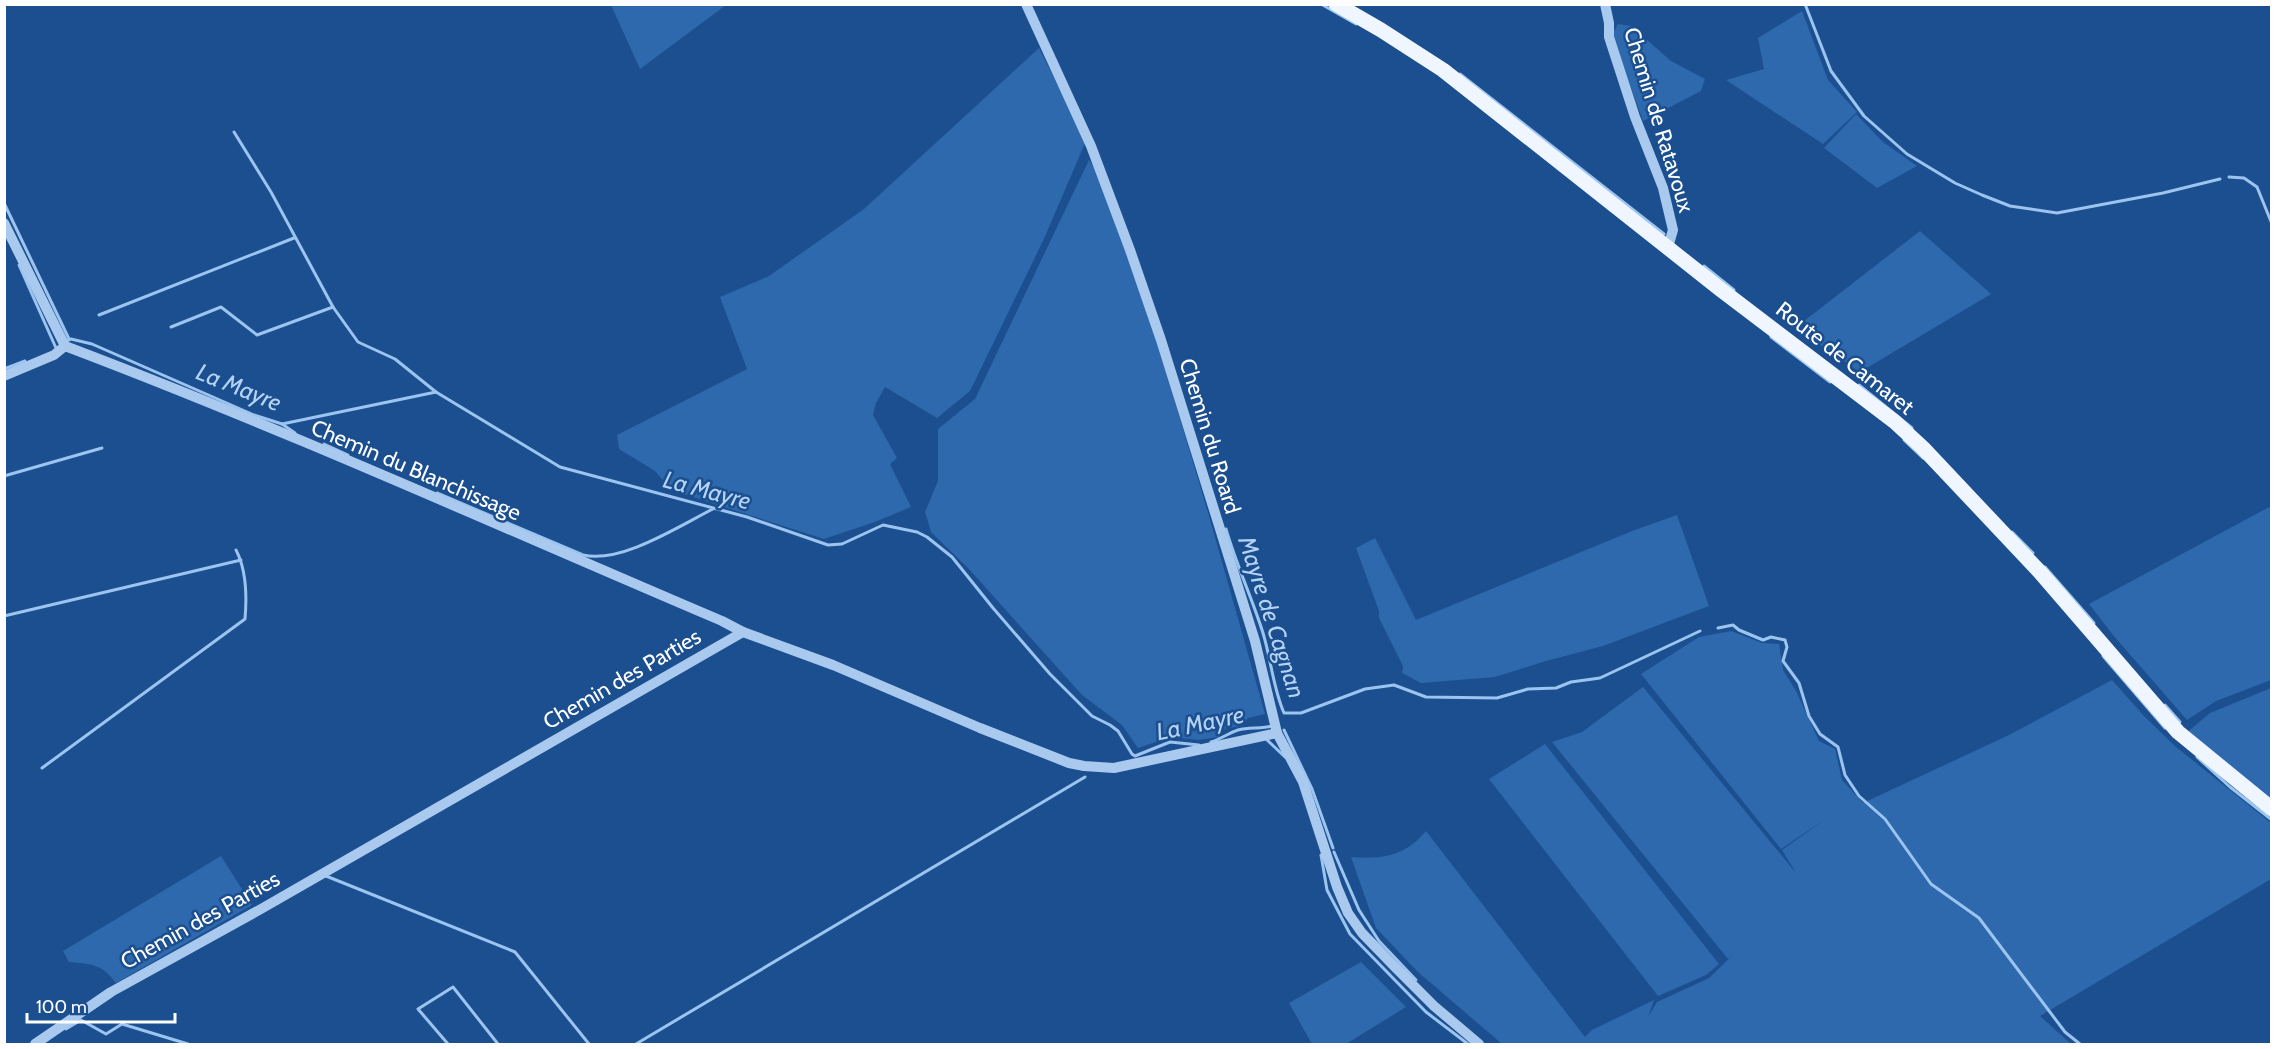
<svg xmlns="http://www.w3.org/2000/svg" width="2276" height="1049" font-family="Cabin,sans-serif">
<rect width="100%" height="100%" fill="#1b4f8f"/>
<!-- green -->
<g fill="#2e69ad">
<polygon points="611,5 726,5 640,69"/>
<polygon points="1802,11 1828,80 1857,112 1823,144 1726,80 1764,69 1758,38"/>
<polygon points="1618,24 1631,26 1671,61 1705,79 1701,91 1643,121 1613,38 1613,33"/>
<polygon points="1039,48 1086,141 1043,241 970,391 937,418 885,387 876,403 873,415 897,458 890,464 911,507 875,522 824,539 671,490 655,471 619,449 617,435 747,369 720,297 769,276 864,209"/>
<polygon points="1856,114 1883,142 1917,166 1877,188 1824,148"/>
<polygon points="1089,160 1097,170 1153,328 1209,516 1265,714 1248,718 1240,726 1224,729 1219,737 1198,740 1171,737 1138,748 1122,725 1082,695 969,569 931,532 925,512 938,481 938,429 975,399"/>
<polygon points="1920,231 1991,294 1860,372 1795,328"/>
<polygon points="2271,506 2271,680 2216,701 2187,720 2113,635 2089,604"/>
<polygon points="1677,515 1709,606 1603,646 1546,661 1495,677 1421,683 1402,673 1403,666 1379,618 1379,611 1356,548 1375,538 1416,620 1632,531"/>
<path d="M1731,631L1762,643L1779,644L1783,670L1796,691L1819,741L1835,749L1842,780L1863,803L2009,735L2112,680L2144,716L2176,747L2271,823V879L2040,1016L2071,1044H1502L1418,972L1376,928L1351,857C1383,859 1404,857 1426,831L1585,1037L1592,1030L1654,1000L1648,1017L1657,1002L1709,978L1734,954L1728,959L1552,742L1582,732L1643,687L1796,873L1782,850L1827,818L1781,849L1641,674L1699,637Z"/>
<polygon points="2271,688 2271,801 2186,733 2210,713"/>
<polygon points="1545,744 1719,964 1706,975 1658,996 1489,779"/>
<path d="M221,856L252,905L116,983C102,964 92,964 69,962L63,951Z"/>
<polygon points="1361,962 1406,1007 1346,1044 1312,1044 1289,1003"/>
</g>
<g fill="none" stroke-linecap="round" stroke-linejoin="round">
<!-- stream -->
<g stroke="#9cc4f0" stroke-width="3">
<polyline points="1321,4 1356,24"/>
<polyline points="1805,4 1831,71 1864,116 1907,154 1955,183 1982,195 2010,206 2057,213 2163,193 2220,179"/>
<polyline points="1460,74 1664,234"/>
<polyline points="234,132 271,192 333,307 358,342 395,359 436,392"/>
<polyline points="2229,177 2244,178 2257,187 2272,224"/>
<polyline points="4,203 69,339"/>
<polyline points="19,265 56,348"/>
<polyline points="1704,266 1734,290"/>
<polyline points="99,315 294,238"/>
<polyline points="171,327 221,307 257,335 333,307"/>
<polyline points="1771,337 1830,382"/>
<polyline points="67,341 71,339 92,344 254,415 282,424 436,392 560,467 747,517 828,545 842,544 883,525 917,532 927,537 952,557 993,608 1050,674 1092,716 1110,725 1118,731 1132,754 1135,756 1170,742 1199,745"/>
<polyline points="4,369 25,361"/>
<polyline points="1859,385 1912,428"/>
<polyline points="282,424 295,433"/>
<polyline points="1904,440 1923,458"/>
<polyline points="324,444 348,455"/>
<polyline points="4,476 102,448"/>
<path d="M437,493L583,555C621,564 679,526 713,509"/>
<path d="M1226,529C1236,564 1252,598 1263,633C1271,659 1273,688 1284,713H1301L1365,689L1394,685L1426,697L1497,698L1528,689L1556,688L1571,682L1600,678L1700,631"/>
<polyline points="2012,532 2033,553"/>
<polyline points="2045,567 2094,623"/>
<polyline points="4,616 241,560"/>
<polyline points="1718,628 1733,625 1739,630 1763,640 1771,637 1785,640 1787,647 1783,661 1799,683 1809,716 1820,734 1838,747 1845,775 1859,796 1885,819 1931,884 1979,918 2065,1032 2080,1044"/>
<polyline points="2103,656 2165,728"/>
<polyline points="2165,705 2180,722"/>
<polyline points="1284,730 1312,789 1333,848"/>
<polyline points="1266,739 1285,757"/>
<path d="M1211,742C1221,739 1229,733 1238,730C1249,727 1261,729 1272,726"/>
<polyline points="2197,757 2230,787 2272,820"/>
<path d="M42,768L245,619C247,596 247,571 236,550"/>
<polyline points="1334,852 1359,910 1379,941 1416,980"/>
<polyline points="1321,855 1327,890 1350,934 1426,1012 1468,1044"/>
<polyline points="326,876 515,952 589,1044"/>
<polyline points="66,1029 81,1020 106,1034 122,1024 188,1044"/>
<polyline points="448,1044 418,1009 453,987 498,1044"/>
<polyline points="636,1044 1085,777"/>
</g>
<!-- minor -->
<g stroke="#a9c9ee" stroke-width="10">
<polyline points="1026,4 1091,146 1130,250 1161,340 1255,641 1277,733 1303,782 1337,887 1348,913 1362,933 1394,966 1434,1006 1479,1044"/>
<polyline points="1605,4 1609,23 1609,37 1635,117 1663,188 1673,230 1668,247"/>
<path d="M4,223L65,346C287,430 503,528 722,621L743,632L833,665L980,728L1069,763L1084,766L1114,768L1277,733"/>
<polyline points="4,376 54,355 65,346"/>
<polyline points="35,1044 111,992 261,909 743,632"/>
</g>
<!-- major -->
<polyline stroke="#f0f6ff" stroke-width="15" points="1336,4 1381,30 1443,70 1720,289 1895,422 1923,448 2039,571 2178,732 2272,809"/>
</g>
<g text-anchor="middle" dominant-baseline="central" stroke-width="5" stroke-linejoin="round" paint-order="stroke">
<!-- street labels -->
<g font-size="22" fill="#fff" stroke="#1b4f8f">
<text transform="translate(1659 120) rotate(73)">Chemin de Ratavoux</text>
<text transform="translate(1845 358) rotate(38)">Route de Camaret</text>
<text transform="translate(1210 436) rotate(73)">Chemin du Roard</text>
<text transform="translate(416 470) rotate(23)">Chemin du Blanchissage</text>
<text transform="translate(622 679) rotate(-30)">Chemin des Parties</text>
<text transform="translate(200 920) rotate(-29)">Chemin des Parties</text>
</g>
<!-- water labels -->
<g font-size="24" font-style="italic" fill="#b5d3f5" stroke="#1b4f8f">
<text transform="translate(239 387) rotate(22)">La Mayre</text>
<text transform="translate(707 490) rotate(15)">La Mayre</text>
<text transform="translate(1272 617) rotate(72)">Mayre de Cagnan</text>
<text transform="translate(1200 723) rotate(-12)">La Mayre</text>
</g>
</g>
<!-- border -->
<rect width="2276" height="1049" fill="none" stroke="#ffffff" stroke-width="12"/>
<!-- scale -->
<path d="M27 1013v9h148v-9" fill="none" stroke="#ffffff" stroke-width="3"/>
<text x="36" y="1013" font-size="18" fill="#ffffff" stroke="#1b4f8f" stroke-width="4.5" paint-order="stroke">100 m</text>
</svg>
